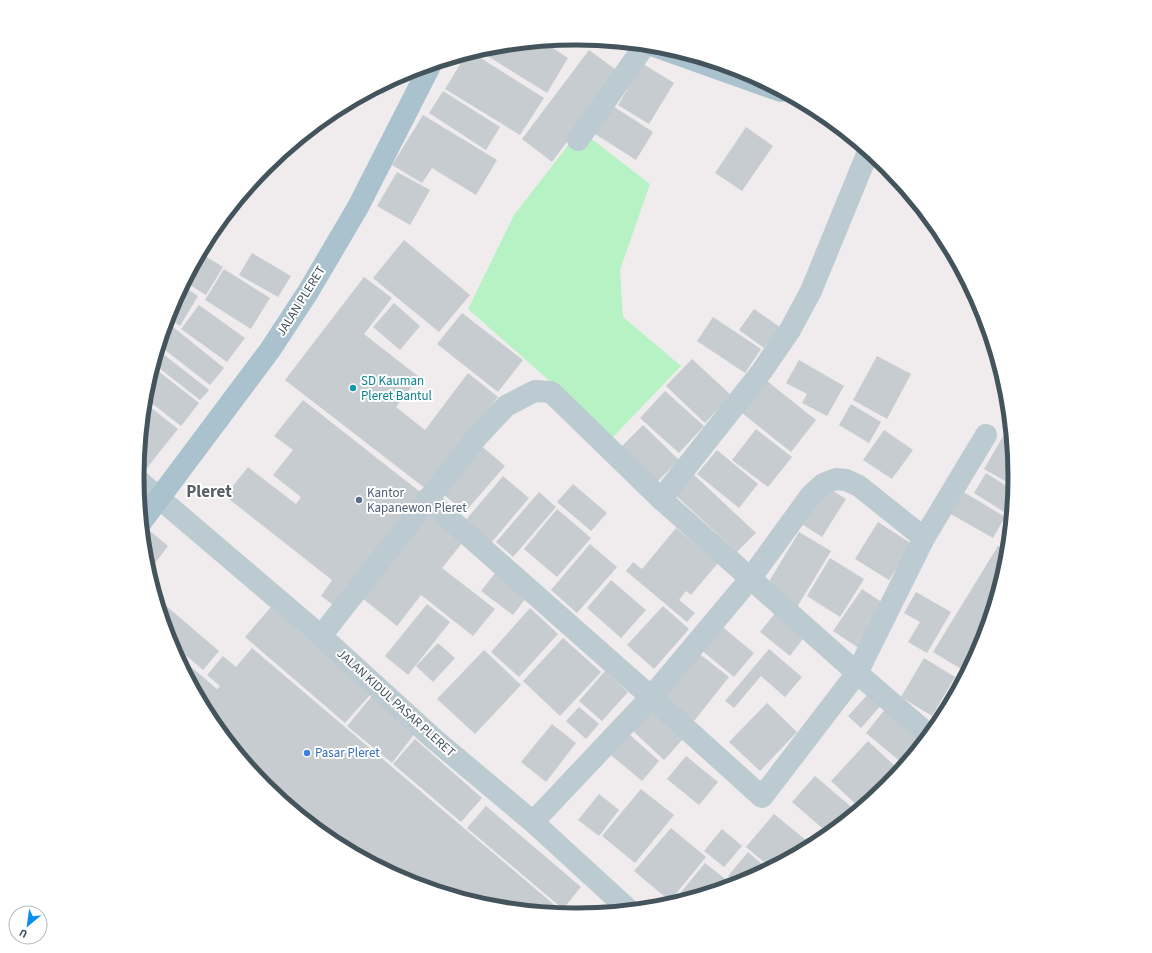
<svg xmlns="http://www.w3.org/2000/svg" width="1152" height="953" font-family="'Source Sans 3',sans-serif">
<rect width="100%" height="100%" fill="#f0eced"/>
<!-- green -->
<polygon fill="#b6f2c4" points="580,130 650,184 620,270 623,317 681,366 613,437 468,309 514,215"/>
<!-- building -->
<g fill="#c6ccd0">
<polygon points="542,41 568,58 547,93 478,50 491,46"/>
<polygon points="589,50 619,72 552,162 522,139"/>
<polygon points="471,52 544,98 520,135 445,89 467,53"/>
<polygon points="643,64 674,83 649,124 618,105"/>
<polygon points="443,91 500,127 486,150 429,113"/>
<polygon points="613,106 653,132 636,160 595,134"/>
<polygon points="423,115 497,160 476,195 432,168 422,183 392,165"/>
<polygon points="746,127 773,146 742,191 715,173"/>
<polygon points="397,172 430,190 410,225 377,206"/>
<polygon points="404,240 470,295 439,332 373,278"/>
<polygon points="200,253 223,267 206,295 185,282"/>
<polygon points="252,253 291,276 278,297 239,275"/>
<polygon points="224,269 270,298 251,329 205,300"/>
<polygon points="364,277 392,298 364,334 419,377 396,407 425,430 468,373 498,397 426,489 285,380"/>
<polygon points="183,286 198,296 180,326 168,318 171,308"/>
<polygon points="394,303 420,326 400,350 373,327"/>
<polygon points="199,305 245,338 227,362 181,329"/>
<polygon points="754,309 780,327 764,348 739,330"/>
<polygon points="462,313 523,360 498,392 437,344"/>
<polygon points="713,317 761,349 745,373 697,341"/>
<polygon points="168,323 224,368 210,385 160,346 165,327"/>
<polygon points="158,350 209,390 200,400 154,364"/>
<polygon points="877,356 911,374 887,419 853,400"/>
<polygon points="692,359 731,395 705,423 666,386"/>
<polygon points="799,360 844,386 827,416 802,403 807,394 786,383"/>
<polygon points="153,367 199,403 181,426 145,398 146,391"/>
<polygon points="767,381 816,420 791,452 742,413"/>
<polygon points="665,391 704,426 679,453 640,418"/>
<polygon points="303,400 424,495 336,607 321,596 332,580 225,496 248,467 296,504 301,497 273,475 293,450 274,436"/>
<polygon points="145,403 178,429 146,469 139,463"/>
<polygon points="851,404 881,422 869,443 839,425"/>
<polygon points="643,425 679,460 656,483 621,447"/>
<polygon points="756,429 792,457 768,487 732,460"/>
<polygon points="884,430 913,450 892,479 863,460"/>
<polygon points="1005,433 1011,437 1014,477 1014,486 984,469"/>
<polygon points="478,443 505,466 465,512 438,490"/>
<polygon points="717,450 758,484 739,508 697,474"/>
<polygon points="692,473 756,533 737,552 673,493"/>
<polygon points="986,473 1013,490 1011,513 1009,515 974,493"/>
<polygon points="503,476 529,498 491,543 465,521"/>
<polygon points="573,484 607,513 591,531 557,502"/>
<polygon points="823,485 846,499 822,537 800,523"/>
<polygon points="962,491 1005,517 993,538 949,513"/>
<polygon points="539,492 556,507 513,557 496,542"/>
<polygon points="432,509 467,537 442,568 495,609 473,636 421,595 397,626 362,598"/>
<polygon points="557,509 591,538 557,577 524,549"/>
<polygon points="878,522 912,544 889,580 855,559"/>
<polygon points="676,528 718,563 691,595 686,591 679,600 695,613 687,622 626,571 633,562 642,569"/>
<polygon points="1009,529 1007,547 1001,544"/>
<polygon points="150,531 168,546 149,571 146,562 144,539"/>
<polygon points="799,532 831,551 797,607 765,588"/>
<polygon points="590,544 617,567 577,613 551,590"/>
<polygon points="998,546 1007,551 1006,562 981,645 966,672 933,652"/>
<polygon points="830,558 864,579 840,617 807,596"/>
<polygon points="495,573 526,598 513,615 481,591"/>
<polygon points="611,580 646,610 621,638 587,608"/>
<polygon points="862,589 889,607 860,649 833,631"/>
<polygon points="916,592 951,612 927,653 908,642 920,622 904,613"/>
<polygon points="158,599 219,651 203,670 170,642 158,600"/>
<polygon points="427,604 450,622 408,675 385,656"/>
<polygon points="663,606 689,629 654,669 627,645"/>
<polygon points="271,607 371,694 345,723 245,637"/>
<polygon points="530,608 558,634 519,677 491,652"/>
<polygon points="776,612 805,636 790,656 760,632"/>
<polygon points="720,625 754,653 734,677 700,649"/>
<polygon points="563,638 601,672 560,716 523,681"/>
<polygon points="438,643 455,658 433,682 416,666"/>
<polygon points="252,648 565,914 490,907 408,882 332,841 266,786 211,720 176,654 217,689 220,686 207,675 223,656 236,667"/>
<polygon points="769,649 802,677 785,697 761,676 734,708 725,701"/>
<polygon points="484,650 521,685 475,734 437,699"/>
<polygon points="697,652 729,677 694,721 661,695"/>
<polygon points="924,658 955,677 932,716 901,697"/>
<polygon points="605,671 628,692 602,721 579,701"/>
<polygon points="870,692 883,703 861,728 848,716"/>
<polygon points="372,696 416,732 392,763 347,726"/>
<polygon points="767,703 797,732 760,771 729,742"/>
<polygon points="579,707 599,724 586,739 566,721"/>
<polygon points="886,708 923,738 902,763 866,733"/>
<polygon points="651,710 683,739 664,760 632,730"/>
<polygon points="552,724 576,743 546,782 521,762"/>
<polygon points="629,734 659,761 642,781 611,755"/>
<polygon points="415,739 482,798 461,822 393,764"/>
<polygon points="868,741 899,770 878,793 860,808 831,781"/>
<polygon points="686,756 718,782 699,805 667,779"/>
<polygon points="815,776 856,811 829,834 792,802"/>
<polygon points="641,789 674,815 635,863 602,836"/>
<polygon points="599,794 619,810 599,836 578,820"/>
<polygon points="486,806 581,887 563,909 467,828"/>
<polygon points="774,814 812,845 770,867 746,847"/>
<polygon points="671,828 706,857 670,901 634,871"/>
<polygon points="722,829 742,846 724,867 704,851"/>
<polygon points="748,852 763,865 752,877 737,884 728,876"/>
<polygon points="705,863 733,885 672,903"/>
</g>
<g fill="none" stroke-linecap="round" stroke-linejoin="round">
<!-- minor -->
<g stroke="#bccad1" stroke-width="22">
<polyline points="578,140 645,45"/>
<polyline points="138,480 321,636 434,739 533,822 629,910"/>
<polyline points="427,499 651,697 762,797 857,673 924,538 986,435"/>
<polyline points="661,499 762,371 790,330 811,291 868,152"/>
<polyline points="321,636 477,437 506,406 535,391 551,392 661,499 857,673 929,735"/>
<polyline points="533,822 651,697 750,579 811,495 823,484 836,479 846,480 859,486 924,538"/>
</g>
<!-- major -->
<g stroke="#aac2ce" stroke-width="22">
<polyline points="654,46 781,91"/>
<polyline points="142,521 270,350 308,292 358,207 431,64"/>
</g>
</g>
<!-- markers -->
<circle fill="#0f9aa8" stroke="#fff" stroke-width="1.5" cx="353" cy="388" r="4"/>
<circle fill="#5c6f8a" stroke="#fff" stroke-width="1.5" cx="359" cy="500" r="4"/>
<circle fill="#3f7fe0" stroke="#fff" stroke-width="1.5" cx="307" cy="753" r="4"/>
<g text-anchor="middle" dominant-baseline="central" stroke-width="4" stroke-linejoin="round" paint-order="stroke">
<!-- street labels -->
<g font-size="13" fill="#44545c" stroke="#fff">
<text transform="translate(301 301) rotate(-58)">JALAN PLERET</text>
<text transform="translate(396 703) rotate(42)">JALAN KIDUL PASAR PLERET</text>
</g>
<!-- culture labels -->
<g font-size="13" fill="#0d838f" stroke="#fff" text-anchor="start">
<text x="361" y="381">SD Kauman<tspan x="361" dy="15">Pleret Bantul</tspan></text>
</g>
<!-- service labels -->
<g font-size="13" fill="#4e5e75" stroke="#fff" text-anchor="start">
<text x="367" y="493">Kantor<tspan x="367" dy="15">Kapanewon Pleret</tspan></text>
</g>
<!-- shop labels -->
<g font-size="13" fill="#366cbe" stroke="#fff" text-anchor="start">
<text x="315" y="753">Pasar Pleret</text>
</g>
<!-- district labels -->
<g font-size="17" font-weight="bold" fill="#595f62" stroke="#fff">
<text x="209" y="492">Pleret</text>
</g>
</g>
<!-- crop -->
<path d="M0 0H1152V953H0ZM575 45H577A431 431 0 0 1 1008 476V477A431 431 0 0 1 577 908H575A431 431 0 0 1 144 477V476A431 431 0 0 1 575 45Z" fill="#fff" fill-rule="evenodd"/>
<path fill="none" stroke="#44545c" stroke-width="5" d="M575 45H577A431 431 0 0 1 1008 476V477A431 431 0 0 1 577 908H575A431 431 0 0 1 144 477V476A431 431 0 0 1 575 45Z"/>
<!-- north arrow -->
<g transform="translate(28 925) rotate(209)"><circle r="19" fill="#ffffff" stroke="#b4bbbe"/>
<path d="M0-3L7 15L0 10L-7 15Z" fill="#0b8feb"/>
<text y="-6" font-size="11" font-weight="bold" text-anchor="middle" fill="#44545c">U</text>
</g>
</svg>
